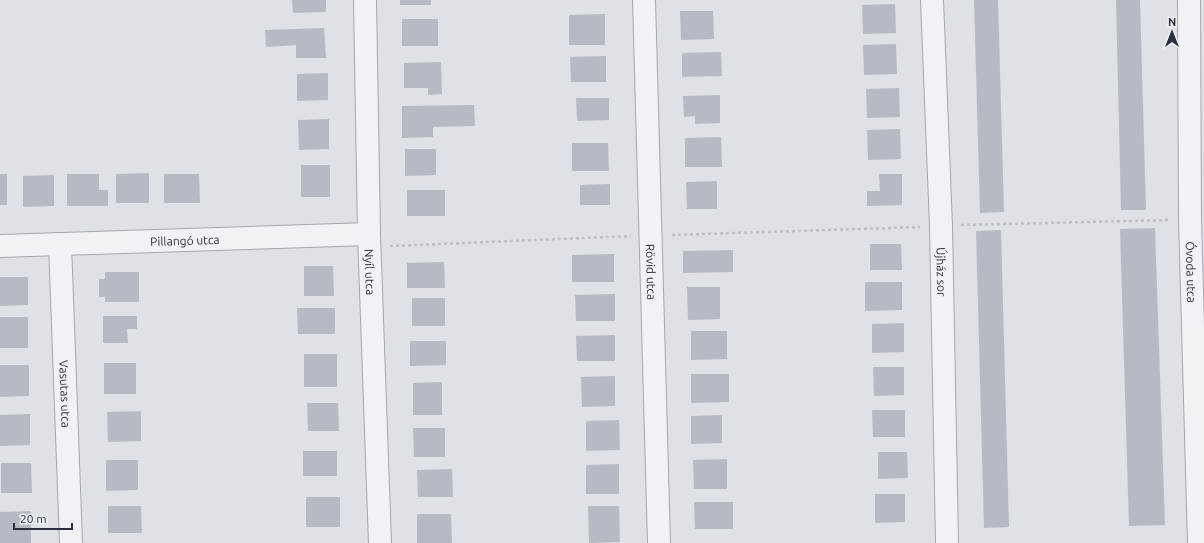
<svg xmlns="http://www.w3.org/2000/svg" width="1204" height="543" font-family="Ubuntu,sans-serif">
<rect width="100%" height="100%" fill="#dee1e6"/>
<!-- building -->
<g fill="#b6bac2">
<polygon points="292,0 326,0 326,12 293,13"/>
<rect x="400" y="0" width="31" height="5"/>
<polygon points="974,0 998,0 1004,212 980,213"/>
<polygon points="1116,0 1140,0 1146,210 1121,210"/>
<polygon points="895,4 896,33 863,34 862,5"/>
<polygon points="680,11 713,11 714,39 681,40"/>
<polygon points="605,14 605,45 569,45 569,15"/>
<rect x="402" y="19" width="36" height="27"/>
<polygon points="324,28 326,58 296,58 296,45 266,47 265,30"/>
<polygon points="896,44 897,74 864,75 863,45"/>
<polygon points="721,52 722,76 682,77 682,53"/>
<polygon points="606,56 606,82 571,82 570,57"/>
<polygon points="441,62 442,94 428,95 428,88 404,88 404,63"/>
<polygon points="328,73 328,100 297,101 297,74"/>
<polygon points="899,88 900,117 867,118 866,89"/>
<polygon points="720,95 720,123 695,124 695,116 684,117 683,96"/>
<polygon points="576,98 609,98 609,120 577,121"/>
<polygon points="474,105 475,126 433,127 433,137 402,138 402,106"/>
<polygon points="329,119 329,149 299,150 298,120"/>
<polygon points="900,129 901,159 868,160 867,130"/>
<polygon points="721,137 722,167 685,167 685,138"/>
<polygon points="572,143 608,143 609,171 572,171"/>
<polygon points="405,149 436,149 436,175 405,176"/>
<rect x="301" y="165" width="29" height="32"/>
<polygon points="149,173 149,203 116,203 116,174"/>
<rect x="0" y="174" width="7" height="31"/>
<polygon points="67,174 99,174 99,190 108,190 108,206 67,206"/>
<polygon points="164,174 199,174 200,203 164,203"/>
<polygon points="879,174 902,174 902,205 867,206 867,191 880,191"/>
<polygon points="54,175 54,206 23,207 23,176"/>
<polygon points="717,181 717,209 687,209 686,182"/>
<polygon points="610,184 610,205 580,205 580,185"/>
<rect x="407" y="190" width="38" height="26"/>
<polygon points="1155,228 1165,525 1129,526 1120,229"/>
<polygon points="1001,230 1009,527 984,528 976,231"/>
<polygon points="870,244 901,244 902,270 870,270"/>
<polygon points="733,250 733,272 683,273 683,251"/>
<polygon points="614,254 614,282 572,282 572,255"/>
<polygon points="444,262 445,288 407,288 407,263"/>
<polygon points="304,266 333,266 334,296 304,296"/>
<polygon points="105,272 139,272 139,302 105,302 105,297 99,297 99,279 105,279"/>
<polygon points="0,277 28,277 28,305 0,306"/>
<polygon points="865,282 902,282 902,310 865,311"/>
<polygon points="687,287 720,287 720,319 688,320"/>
<polygon points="615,294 615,321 576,321 575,295"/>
<rect x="412" y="298" width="33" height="28"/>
<polygon points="297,308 335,308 335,334 298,334"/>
<polygon points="103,316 137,316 137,329 127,329 128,343 103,343"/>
<rect x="0" y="317" width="28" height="31"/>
<polygon points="904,323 904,352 872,353 872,324"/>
<polygon points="691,331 727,331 727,359 691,360"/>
<polygon points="615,335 615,361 577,361 576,336"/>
<polygon points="410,341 446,341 446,365 410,366"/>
<rect x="304" y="354" width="33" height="33"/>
<rect x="104" y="363" width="32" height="31"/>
<polygon points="0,365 29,365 29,396 0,397"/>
<polygon points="873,367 904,367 904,395 874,396"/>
<polygon points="691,374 729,374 729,402 691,403"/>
<polygon points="615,376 615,406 582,407 581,377"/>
<polygon points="442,382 442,415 413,415 413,383"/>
<polygon points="307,403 338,403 339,431 308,431"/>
<polygon points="872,410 905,410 905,437 873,437"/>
<polygon points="141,411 141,441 108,442 107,412"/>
<polygon points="30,414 30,445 0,446 0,415"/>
<polygon points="722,415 722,443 691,444 691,416"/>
<polygon points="619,420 620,450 586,451 586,421"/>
<polygon points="413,428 445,428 445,457 414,457"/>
<rect x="303" y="451" width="34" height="25"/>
<polygon points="878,452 907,452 908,478 878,479"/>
<polygon points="727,459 727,489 694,489 693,460"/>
<polygon points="106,460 138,460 138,490 106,491"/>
<polygon points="1,463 31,463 32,493 1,493"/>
<polygon points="619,464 619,494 586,494 586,465"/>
<polygon points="452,469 453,497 418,497 417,470"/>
<polygon points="875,494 905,494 905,522 875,523"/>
<rect x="306" y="497" width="34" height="30"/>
<polygon points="694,502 733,502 733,529 695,529"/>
<polygon points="108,506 141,506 142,533 108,533"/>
<polygon points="588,506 619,506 620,542 589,543"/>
<polygon points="31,511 31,543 0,543 0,512"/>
<polygon points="417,514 451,514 452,543 417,543"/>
</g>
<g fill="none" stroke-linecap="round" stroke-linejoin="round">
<!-- minor casing -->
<g stroke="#a4a8af" stroke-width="24">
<g id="minor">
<path id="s1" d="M365,0L369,234L380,543"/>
<path id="s2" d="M644,0L659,543"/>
<path id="s3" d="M932,0L941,226L947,543"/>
<path id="s4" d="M1189,0L1190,219L1199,543"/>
<path id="s5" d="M60,244L71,543"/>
<path id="s6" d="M0,246L369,234"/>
</g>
</g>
<!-- path -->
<g stroke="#bcbfc5" stroke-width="2.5" stroke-dasharray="3 3" stroke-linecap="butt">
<polyline points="961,225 1170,220"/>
<polyline points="672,235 920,227"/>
<polyline points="390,246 631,236"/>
</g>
<!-- minor -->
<use href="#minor" stroke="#f0f2f5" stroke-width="22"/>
</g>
<g text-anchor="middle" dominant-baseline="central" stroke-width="4" stroke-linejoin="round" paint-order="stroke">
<!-- street labels -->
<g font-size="12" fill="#292f3b" stroke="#edf0f4">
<text stroke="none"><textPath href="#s6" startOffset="185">Pillangó utca</textPath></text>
<text stroke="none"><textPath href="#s2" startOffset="272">Rövid utca</textPath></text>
<text stroke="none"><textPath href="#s3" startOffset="272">Újház sor</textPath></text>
<text stroke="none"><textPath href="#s1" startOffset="272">Nyíl utca</textPath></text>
<text stroke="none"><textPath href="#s4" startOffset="272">Óvoda utca</textPath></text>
<text stroke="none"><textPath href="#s5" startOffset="150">Vasutas utca</textPath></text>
</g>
</g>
<!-- north arrow -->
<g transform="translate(1172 32)" stroke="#edf0f4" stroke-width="3" paint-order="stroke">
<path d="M0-3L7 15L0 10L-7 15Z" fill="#292f3b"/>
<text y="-6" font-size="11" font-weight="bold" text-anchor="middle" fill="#292f3b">N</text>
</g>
<!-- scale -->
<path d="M14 523v6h58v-6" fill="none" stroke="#292f3b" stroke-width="2"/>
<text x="20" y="523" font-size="12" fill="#292f3b" stroke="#edf0f4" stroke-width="3" paint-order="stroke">20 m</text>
</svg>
